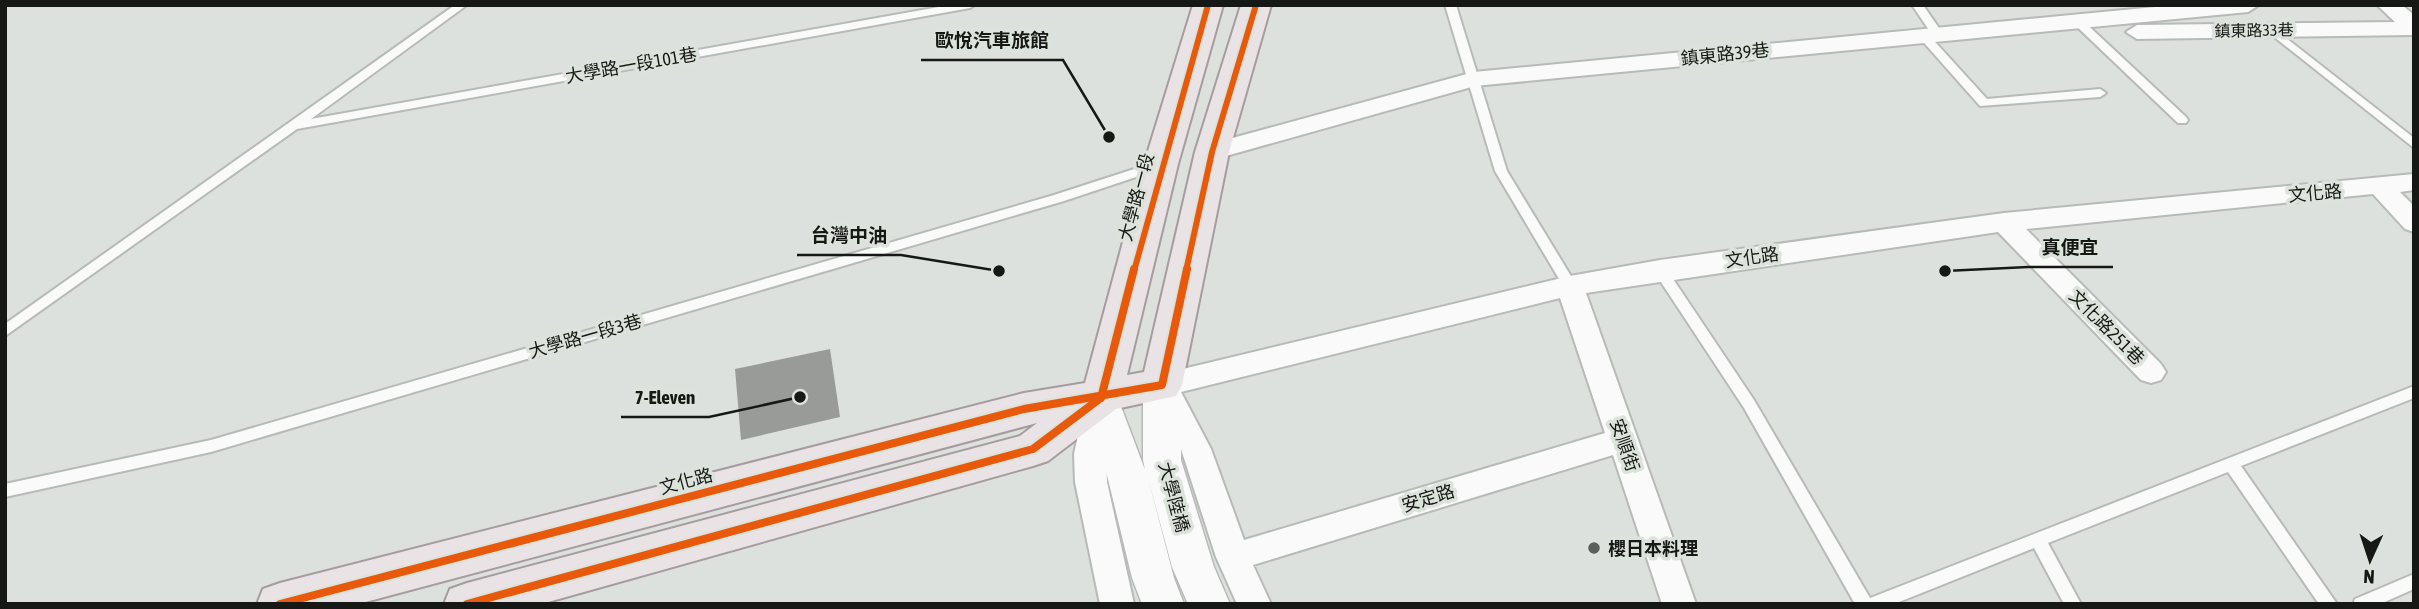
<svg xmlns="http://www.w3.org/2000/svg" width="2419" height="609" font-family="'Asap Condensed','Noto Sans TC',sans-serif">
<rect width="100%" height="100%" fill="#dde1dd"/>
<!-- building -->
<polygon fill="#989b98" points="830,349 840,417 741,440 735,369"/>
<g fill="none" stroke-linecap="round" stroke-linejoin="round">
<!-- service casing -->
<g stroke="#b7bab7" stroke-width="4">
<g id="service">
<polygon points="455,5 467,5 311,119 950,5 975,5 970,8 297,129 5,336 5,324"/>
<polygon points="1445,5 1456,5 1507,171 1577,286 1575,289 1565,289 1495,171"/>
<polygon points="1912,5 1923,5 1943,34 1941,36 1933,36"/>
<polygon points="2076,17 2080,18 2186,117 2188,120 2186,123 2178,123 2072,22 2072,18"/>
<polygon points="2272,27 2414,138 2414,148 2268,32 2266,30"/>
<polygon points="1922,31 1926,32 1987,99 2100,89 2106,93 2100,97 1980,106 1918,36 1918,32"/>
<polygon points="1159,161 1163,162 1165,165 1163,168 1064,201 211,452 5,497 5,484 211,440 1054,195"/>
<polygon points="1660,265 1665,267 1754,400 1870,598 2414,386 2414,398 2241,466 2337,604 2319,604 2228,472 2048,543 2081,604 2064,604 2034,548 1894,604 1855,604 1744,408 1653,270"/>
<polygon points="2414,574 2414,589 2380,604 2353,604 2355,599"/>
</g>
</g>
<!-- minor casing -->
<g stroke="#b7bab7" stroke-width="4">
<g id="minor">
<polygon points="2176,5 2259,5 2248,12 1475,86 1212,160 1203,158 1200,152 1203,146 1474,72"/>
<polygon points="2377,5 2402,5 2414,15 2414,35 2137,39 2126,32 2137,25 2395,22"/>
<path d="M2414,174V190L2400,192L2414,206V232L2405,229L2373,194L2026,229L2161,364L2166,372L2161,380L2151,383L2141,380L1998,232L1586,293L1696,604H1662L1613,455L1253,565L1271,604H1237L1216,557L1181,449L1147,385L1152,377L1162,374L1570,276L1660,260L2004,213ZM1560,298L1605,433L1244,540L1211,449L1181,392Z"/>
<polygon points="1101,387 1112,390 1116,398 1106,454 1107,482 1134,604 1100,604 1075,482 1074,454 1086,398 1090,390"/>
</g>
</g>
<!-- tertiary casing -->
<g stroke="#b7bab7" stroke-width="3">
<polygon id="tertiary" points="1162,371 1175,375 1181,385 1181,460 1214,567 1230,604 1188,604 1172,567 1148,478 1174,578 1184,604 1142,604 1132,578 1106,471 1082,398 1088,388 1101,384 1114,388 1145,470 1143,460 1143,385 1149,375"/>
</g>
<!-- primary casing -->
<g stroke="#a69c9f" stroke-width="4">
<polygon id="primary" points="1193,5 1223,5 1178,164 1127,375 1144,372 1195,152 1241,5 1271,5 1229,152 1182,385 1176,396 1116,409 1048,461 1033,466 541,604 444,604 450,589 467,583 1020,436 1037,423 358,604 257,604 263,589 280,583 1024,393 1085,383 1144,164"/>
</g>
<!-- service -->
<use href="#service" fill="#fafafa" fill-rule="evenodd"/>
<!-- minor -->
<use href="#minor" fill="#fafafa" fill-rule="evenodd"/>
<!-- tertiary -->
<use href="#tertiary" fill="#fafafa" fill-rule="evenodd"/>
<!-- primary -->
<use href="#primary" fill="#e9e3e5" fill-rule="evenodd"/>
<!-- cycleway-far1 casing -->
<g stroke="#dce3db" stroke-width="10">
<g id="cycleway-far1">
<polyline points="1134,271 1208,5"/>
<polyline points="1186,271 1212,152 1256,5"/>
</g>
</g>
<!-- cycleway casing -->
<g stroke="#dce3db" stroke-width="12">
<g id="cycleway">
<polyline points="1101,398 1134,269"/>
<polyline points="280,604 1024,409 1162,385 1187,269"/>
<polyline points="467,604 1033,449 1098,400"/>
</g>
</g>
<!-- cycleway-far1 -->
<use href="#cycleway-far1" stroke="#e8590c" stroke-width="6"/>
<!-- cycleway -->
<use href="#cycleway" stroke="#e8590c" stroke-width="8"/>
</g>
<!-- markers -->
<circle fill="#5c5e5b" stroke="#dce3db" stroke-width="2.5" cx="1594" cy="548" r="7"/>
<g text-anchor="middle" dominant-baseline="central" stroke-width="7" stroke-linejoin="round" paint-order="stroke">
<!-- far-street labels -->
<g font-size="16" fill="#161815" stroke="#dce3db">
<text transform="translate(2254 30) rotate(-1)">鎮東路33巷</text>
</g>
<!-- street labels -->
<g font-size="18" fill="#161815" stroke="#dce3db">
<text transform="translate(1725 54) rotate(-6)">鎮東路39巷</text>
<text transform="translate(631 65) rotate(-10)">大學路一段101巷</text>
<text transform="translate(2315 193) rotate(-5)">文化路</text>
<text transform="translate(1136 197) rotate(-75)">大學路一段</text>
<text transform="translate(1752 257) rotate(-8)">文化路</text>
<text transform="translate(2107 327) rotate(45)">文化路251巷</text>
<text transform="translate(585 336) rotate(-16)">大學路一段3巷</text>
<text transform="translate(1625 445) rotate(71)">安順街</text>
<text transform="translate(686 481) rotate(-15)">文化路</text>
<text transform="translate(1174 497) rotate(75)">大學陸橋</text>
<text transform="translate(1428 498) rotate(-17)">安定路</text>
</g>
<!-- poi labels -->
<g font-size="18" font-weight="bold" fill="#161815" stroke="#dce3db" text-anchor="start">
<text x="1608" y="548">櫻日本料理</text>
</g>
</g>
<!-- callouts -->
<path fill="none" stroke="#161815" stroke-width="2.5" d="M1109 137L1063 60H921M999 271L901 255H797M1945 271L2028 267H2113M800 397L709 417H621"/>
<g fill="#161815" stroke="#dce3db" stroke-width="2.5">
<circle cx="1109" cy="137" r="7"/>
<circle cx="999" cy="271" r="7"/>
<circle cx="1945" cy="271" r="7"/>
<circle cx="800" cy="397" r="7"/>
</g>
<g font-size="19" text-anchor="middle" font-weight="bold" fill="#161815" stroke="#dce3db" stroke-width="7" stroke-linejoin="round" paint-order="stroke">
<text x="992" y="47">歐悅汽車旅館</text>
<text x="849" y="242">台灣中油</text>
<text x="2070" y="254">真便宜</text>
<text x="665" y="404">7-Eleven</text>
</g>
<!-- border -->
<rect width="2419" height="609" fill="none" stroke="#161815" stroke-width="14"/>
<!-- north arrow -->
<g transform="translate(2370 560) rotate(183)" stroke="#dce3db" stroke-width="5" paint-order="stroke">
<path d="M0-5L12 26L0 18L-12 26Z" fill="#161815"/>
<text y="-10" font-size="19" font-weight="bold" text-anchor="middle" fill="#161815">N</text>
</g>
</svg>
